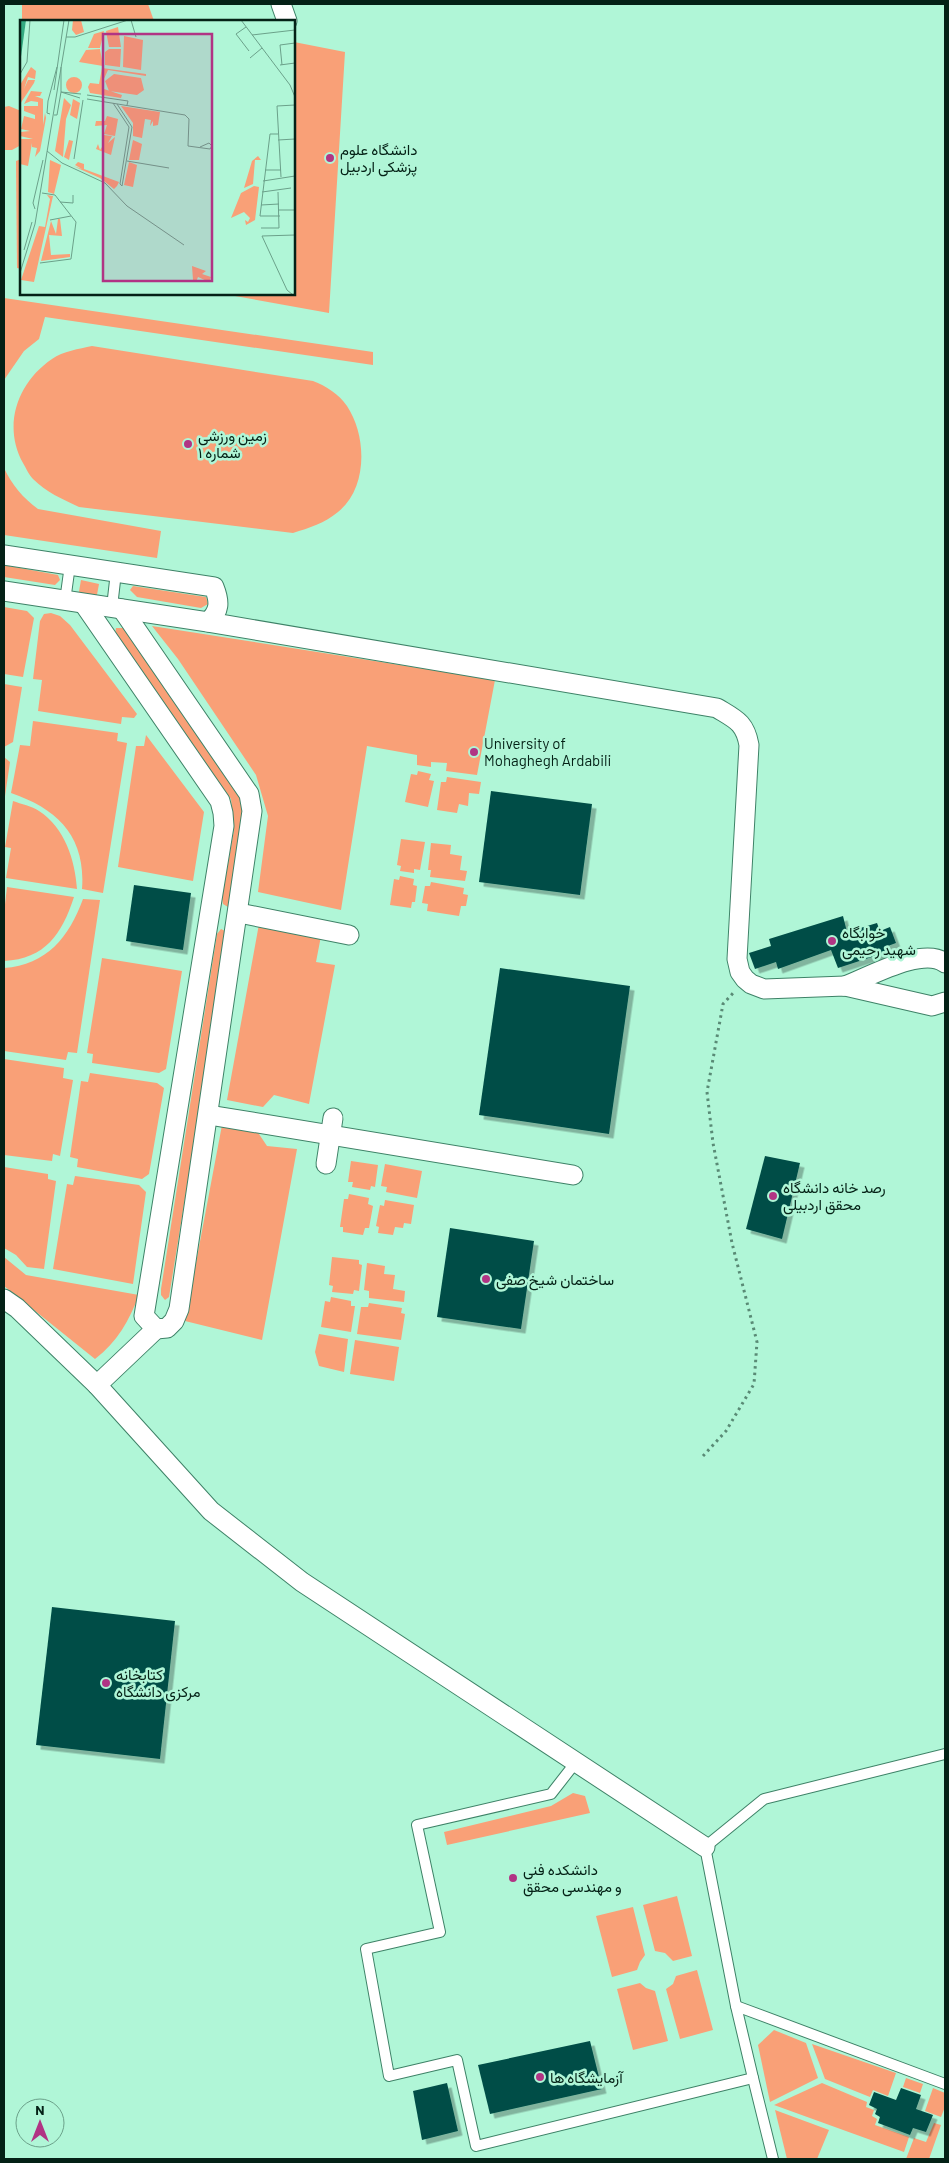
<svg xmlns="http://www.w3.org/2000/svg" width="949" height="2163" font-family="Barlow,Vazirmatn,sans-serif">
<defs>
<filter id="shadow"><feDropShadow dx="4.5" dy="4.5" stdDeviation="0" flood-color="#0004"/></filter>
</defs>
<rect width="100%" height="100%" fill="#b0f6d7"/>
<!-- green -->
<g fill="#f9a077">
<polygon points="22,4 148,4 154,21 22,21"/>
<polygon points="294,42 345,52 329,313 224,294 294,294"/>
<polygon points="9,106 21,111 21,145 12,150 4,150 4,107"/>
<polygon points="21,159 21,269 17,268 16,161"/>
<polygon points="4,298 373,352 373,365 45,317 39,339 24,351 4,380"/>
<path d="M92,346L313,381C326,386 339,394 347,406C367,436 368,488 338,512C325,523 309,528 293,533L79,507C62,499 46,492 33,479C29,475 26,468 23,463C2,425 18,382 52,359C63,351 79,349 92,346Z"/>
<path d="M4,468C12,485 23,498 38,509L161,531L157,558L4,535Z"/>
<polygon points="4,565 58,575 60,580 55,585 4,577"/>
<polygon points="81,580 99,584 96,600 78,597"/>
<polygon points="133,586 206,597 208,604 201,608 137,597 130,590"/>
<polygon points="4,607 27,611 34,618 23,677 4,674"/>
<polygon points="51,613 60,616 70,625 137,714 134,718 122,717 121,724 38,711 42,680 33,679 40,621 44,614"/>
<polygon points="152,626 495,680 477,775 446,771 447,763 431,762 431,767 417,765 417,755 367,746 341,910 258,892 268,816 256,775 178,659"/>
<polygon points="116,628 123,628 239,791 246,821 232,904 228,907 223,904 222,898 234,830 231,799 115,635"/>
<polygon points="4,684 22,687 13,742 4,747"/>
<path d="M33,721L118,733L117,741L127,743L103,893L82,889C86,837 58,809 11,793L20,745L30,746Z"/>
<polygon points="146,735 204,812 193,881 118,867 136,746 144,746"/>
<polygon points="4,757 10,762 4,803"/>
<polygon points="418,771 431,774 429,780 434,781 428,807 405,802 411,774 417,775"/>
<polygon points="447,777 481,782 479,794 469,793 468,806 459,804 457,813 437,810 441,782 446,782"/>
<path d="M13,801C21,804 32,806 39,811C65,828 75,860 77,889L6,878L11,848L5,847Z"/>
<polygon points="401,839 425,842 420,870 414,869 414,873 400,871 401,866 397,865"/>
<polygon points="431,843 451,845 450,854 462,856 460,870 467,871 465,881 430,877 431,870 428,870"/>
<polygon points="400,876 414,879 413,885 417,886 415,902 412,902 411,908 390,905 394,879 399,880"/>
<polygon points="431,882 464,888 463,894 468,895 466,906 461,906 459,916 427,911 428,904 422,903 425,886 430,886"/>
<path d="M7,887L74,897C62,934 45,959 4,961V913Z"/>
<path d="M83,899L100,900L77,1053L68,1052L66,1060L4,1051V968C47,965 69,937 83,899Z"/>
<polygon points="259,924 321,936 316,962 335,965 309,1104 274,1095 263,1107 227,1100"/>
<polygon points="221,929 227,932 227,938 169,1297 165,1300 161,1295 161,1289 217,934"/>
<polygon points="102,958 182,971 166,1069 159,1073 92,1063 93,1054 87,1053"/>
<polygon points="4,1059 64,1068 63,1078 73,1080 60,1156 53,1154 52,1161 4,1155"/>
<polygon points="90,1073 157,1083 164,1088 149,1174 142,1179 77,1167 78,1159 70,1157 81,1081 88,1082"/>
<polygon points="222,1125 257,1131 267,1146 297,1149 262,1340 185,1321"/>
<polygon points="351,1161 378,1165 375,1187 371,1186 370,1190 352,1187 353,1182 348,1182"/>
<polygon points="385,1164 422,1171 417,1198 386,1192 387,1187 381,1186"/>
<polygon points="4,1167 48,1174 48,1179 56,1181 44,1269 27,1267 16,1255 4,1248"/>
<polygon points="75,1176 139,1185 146,1192 133,1284 53,1269 67,1184 73,1185"/>
<polygon points="349,1194 369,1198 368,1204 373,1206 369,1228 365,1228 363,1235 343,1232 343,1227 340,1227 344,1199 348,1199"/>
<polygon points="385,1200 414,1205 411,1224 404,1223 403,1228 395,1227 393,1235 378,1233 379,1227 376,1226 380,1205 384,1206"/>
<path d="M4,1257L26,1275L139,1295C129,1321 117,1342 95,1359L4,1286Z"/>
<polygon points="332,1257 359,1260 359,1264 362,1265 359,1291 354,1290 353,1294 332,1292 333,1286 329,1285"/>
<polygon points="367,1263 385,1266 384,1274 395,1275 393,1289 405,1291 404,1302 369,1298 369,1291 364,1290"/>
<polygon points="331,1297 351,1301 351,1306 355,1306 351,1332 321,1327 325,1301 330,1302"/>
<polygon points="369,1303 402,1308 401,1313 405,1314 401,1340 357,1334 361,1307 368,1307"/>
<polygon points="319,1334 348,1339 344,1372 319,1366 315,1352"/>
<polygon points="355,1340 399,1347 394,1381 350,1374"/>
<polygon points="573,1793 585,1796 590,1813 447,1845 444,1832 551,1806"/>
<polygon points="677,1896 692,1956 673,1961 665,1953 655,1951 643,1905"/>
<polygon points="633,1907 645,1955 640,1962 637,1970 612,1977 596,1916"/>
<polygon points="697,1970 713,2030 680,2039 666,1989 673,1984 676,1976"/>
<polygon points="640,1983 646,1988 655,1991 668,2041 633,2050 617,1989"/>
<polygon points="774,2030 806,2043 818,2078 770,2102 758,2045"/>
<polygon points="812,2044 896,2073 888,2096 873,2090 870,2097 825,2079"/>
<polygon points="906,2078 923,2084 920,2093 903,2087"/>
<polygon points="822,2083 867,2102 866,2107 874,2110 872,2116 877,2119 875,2125 909,2137 904,2152 774,2105"/>
<polygon points="933,2088 945,2093 945,2107 941,2117 925,2111"/>
<polygon points="775,2110 829,2130 817,2159 787,2159"/>
<polygon points="934,2123 941,2125 929,2159 906,2159 914,2138 926,2142"/>
</g>
<!-- building -->
<g fill="#044e47" filter="url(#shadow)">
<polygon points="491,791 592,804 580,895 479,882"/>
<polygon points="134,885 191,893 183,950 126,941"/>
<polygon points="843,916 847,932 877,923 880,931 890,927 896,943 885,947 887,952 838,968 831,950 778,969 776,962 755,969 749,953 771,946 769,939"/>
<polygon points="500,968 630,986 609,1134 479,1115"/>
<polygon points="765,1156 800,1163 782,1239 746,1229"/>
<polygon points="450,1228 534,1241 521,1329 437,1317"/>
<polygon points="52,1607 175,1621 160,1759 36,1745"/>
<polygon points="590,2041 602,2089 490,2114 478,2065"/>
<polygon points="447,2083 458,2131 422,2140 413,2091"/>
<polygon points="901,2088 921,2095 916,2109 933,2115 926,2132 913,2128 910,2135 878,2123 880,2117 875,2114 877,2109 869,2105 874,2092 896,2100"/>
</g>
<g fill="none" stroke-linecap="round" stroke-linejoin="round">
<!-- service casing -->
<g stroke="#3e8267" stroke-width="12">
<g id="service">
<polyline points="65,601 70,565"/>
<polyline points="112,607 116,572"/>
<polyline points="576,1762 551,1794 417,1825 440,1932 366,1949 389,2076 457,2060 476,2146 753,2078 736,2006 705,1847 764,1799 945,1754"/>
<polyline points="736,2006 945,2084"/>
<polyline points="753,2078 773,2159"/>
</g>
</g>
<!-- minor casing -->
<g stroke="#3e8267" stroke-width="21">
<g id="minor">
<polyline points="281,4 287,21"/>
<path d="M4,555L214,587C220,602 220,611 208,622"/>
<path d="M4,591L208,622L717,708C735,719 745,722 749,745L737,959L740,972L745,979L751,984L764,989L845,986L932,1006L945,1002"/>
<polyline points="84,604 220,801 223,813 224,826 144,1316 156,1329 167,1328 174,1321 179,1309 252,811 249,794 122,609"/>
<polyline points="239,913 349,935"/>
<path d="M845,986C869,977 923,946 945,963"/>
<polyline points="209,1115 573,1175"/>
<polyline points="326,1164 333,1118"/>
<polyline points="4,1299 17,1308 97,1385 211,1511 302,1582 705,1847"/>
<polyline points="97,1385 156,1329"/>
</g>
</g>
<!-- path -->
<polyline stroke="#598a75" stroke-width="3" stroke-dasharray="2.5 4" stroke-linecap="butt" points="703,1456 726,1431 754,1384 757,1342 732,1243 713,1143 707,1092 723,1004 735,991"/>
<!-- service -->
<use href="#service" stroke="#fff" stroke-width="10"/>
<!-- minor -->
<use href="#minor" stroke="#fff" stroke-width="19"/>
</g>
<!-- markers -->
<g fill="#b13484" stroke="#b0f6d7" stroke-width="2">
<circle cx="330" cy="158" r="5"/>
<circle cx="188" cy="444" r="5"/>
<circle cx="474" cy="752" r="5"/>
<circle cx="832" cy="941" r="5"/>
<circle cx="773" cy="1196" r="5"/>
<circle cx="486" cy="1279" r="5"/>
<circle cx="106" cy="1683" r="5"/>
<circle cx="513" cy="1878" r="5"/>
<circle cx="540" cy="2077" r="5"/>
</g>
<g text-anchor="middle" dominant-baseline="central" stroke-width="5" stroke-linejoin="round" paint-order="stroke">
<!-- poi labels -->
<g font-size="15" fill="#042116" stroke="#b0f6d7" text-anchor="start">
<text x="340" y="149">دانشگاه علوم<tspan x="340" dy="17">پزشکی اردبیل</tspan></text>
<text x="198" y="435">زمین ورزشی<tspan x="198" dy="17">شماره ۱</tspan></text>
<text x="484" y="743">University of<tspan x="484" dy="17">Mohaghegh Ardabili</tspan></text>
<text x="842" y="932">خوابگاه<tspan x="842" dy="17">شهید رحیمی</tspan></text>
<text x="783" y="1187">رصد خانه دانشگاه<tspan x="783" dy="17">محقق اردبیلی</tspan></text>
<text x="496" y="1279">ساختمان شیخ صفی</text>
<text x="116" y="1674">کتابخانه<tspan x="116" dy="17">مرکزی دانشگاه</tspan></text>
<text x="523" y="1869">دانشکده فنی<tspan x="523" dy="17">و مهندسی محقق</tspan></text>
<text x="550" y="2077">آزمایشگاه ها</text>
</g>
</g>
<!-- overview -->
<g transform="translate(20 20)">
<rect width="275" height="275" fill="#b0f6d7"/>
<path d="M53,0H61L64,12L56,15L52,10ZM98,7L101,27H89L86,11ZM84,11L80,28H68L74,14ZM104,16L123,20L121,50L103,47ZM80,29L83,46L59,42L66,30ZM89,29H101L100,47L85,45V32ZM11,47L16,51L15,59L8,57L4,69L8,60H15L14,63L0,84V65ZM82,48L126,54V56L88,50L83,61L84,69L102,75L101,78L70,73L68,67L70,63L79,64ZM94,54L121,58L124,70L117,75L89,71L85,61ZM46 65a8 8 0 1 1 16 0a8 8 0 1 1-16 0ZM11,71L22,72L20,76H15L23,79V105L25,93L26,98L20,131L15,137L17,128L12,127V123L8,146L0,144V119H13L0,116V112L10,111L1,109L4,96L15,99V95L4,91V86H18V82L11,81L4,84ZM44,78L51,85L46,99L43,137L35,131ZM53,79L60,83L57,99L50,95ZM101,86L140,92L138,105L133,106V101L130,106L131,100L125,99L122,118L113,116V103ZM87,96L98,99L95,116L84,114L87,105L75,106L76,101H85ZM84,115L92,116L88,123L95,117L91,135L76,129L78,124L80,130L84,124ZM49,120L53,121L49,140L44,137ZM113,120L122,124L119,140H109ZM238,136L241,140H235L233,164L224,168L232,141ZM30,140L41,145L34,174L28,172ZM58,142L64,144V149L99,162L97,166L94,169L80,158L53,146L62,149L55,145ZM109,142L117,145L113,167L104,165ZM234,166L239,167L235,200L226,205L225,200L228,202L230,198L224,192L211,198L221,173ZM27,175L33,176L14,262L1,260L19,206L25,207L30,179ZM38,199H40L42,216L29,215L31,235L50,234V237L21,241L31,201L36,214ZM172,246L186,251L182,254L191,257L189,262L178,257L176,262L173,260Z" fill="#f9a077"/>
<path d="M0,0H6L0,44Z" fill="#34aa81"/>
<path fill="none" stroke="#6ba18a" stroke-width="1" d="M111,0L116,17M221,0L270,65L275,77M226,7L216,14L229,31M232,15L275,10M46,17H55L108,0M230,38L242,28M260,45L275,43M262,45L260,25L275,23M0,54L7,42L10,0M34,70L44,0M67,75L108,81L107,85M60,78L41,72L61,74M67,79L165,95L169,99L168,126L190,129L192,126L189,123L180,127M93,83L109,107L100,164L102,166L112,107L97,84M30,94L27,93L28,81L37,47M34,95H37L41,72V47M258,114H250L240,196H260M258,120L275,119M27,131L42,143L85,163L107,186L164,225M54,139L63,80M107,141L149,148M245,150H261M261,157L257,86L275,85M243,161L275,156M242,172L271,168M40,182L53,183V175M241,185L259,184M15,189L13,183L23,140M259,190H275M30,200L51,196M241,208H259L258,172M4,230L12,202M20,243L51,239L56,202L35,175L22,173M0,253L15,204L49,0M273,275L267,270L242,216L275,215"/>
<path fill="#b13484" fill-opacity="0.15" stroke="#b13484" stroke-width="2.5" d="M83,14H192V261H83Z"/>
<rect width="275" height="275" fill="none" stroke="#042116" stroke-width="2.5"/>
</g>
<!-- border -->
<rect width="949" height="2163" fill="none" stroke="#042116" stroke-width="10"/>
<!-- north arrow -->
<g transform="translate(40 2123)"><circle r="24" fill="#b0f6d7" stroke="#6ba18a"/>
<path d="M0-4L9 19L0 12L-9 19Z" fill="#b13484"/>
<text y="-8" font-size="14" font-weight="bold" text-anchor="middle" fill="#042116">N</text>
</g>
</svg>
